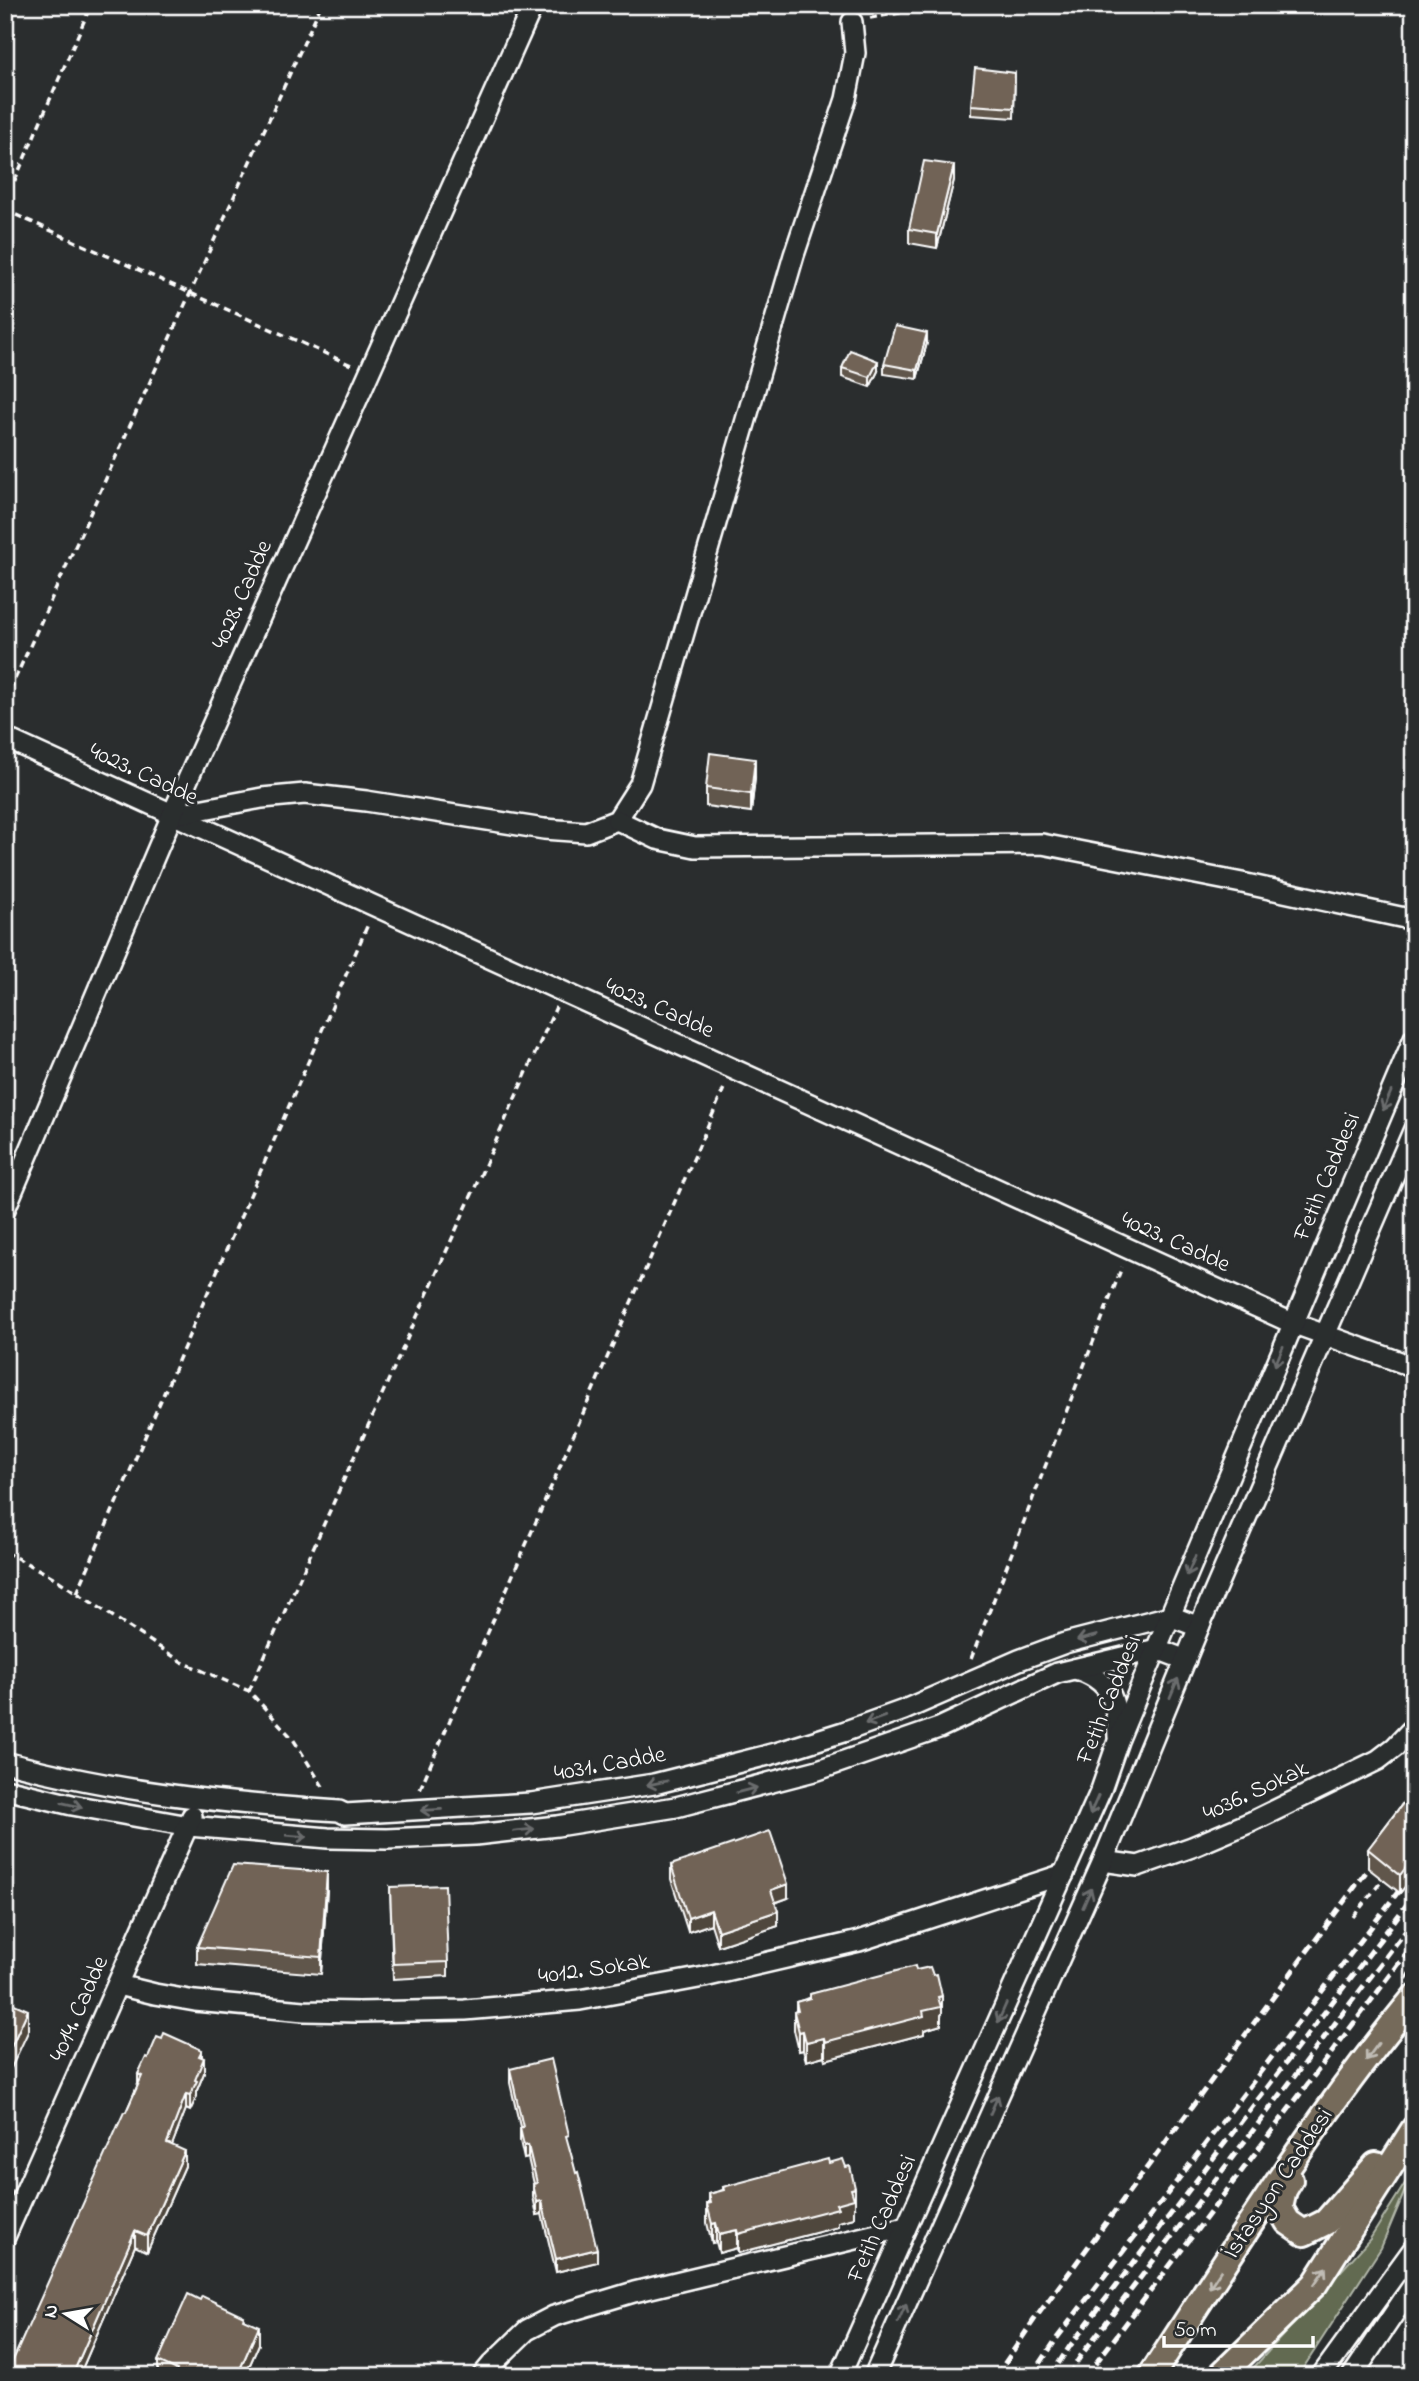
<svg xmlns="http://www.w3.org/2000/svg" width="1419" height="2381" font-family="'Indie Flower',sans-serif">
<rect width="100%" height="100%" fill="#2a2d2e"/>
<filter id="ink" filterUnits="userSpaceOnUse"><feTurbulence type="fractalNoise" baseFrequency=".0143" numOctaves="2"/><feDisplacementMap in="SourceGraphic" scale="14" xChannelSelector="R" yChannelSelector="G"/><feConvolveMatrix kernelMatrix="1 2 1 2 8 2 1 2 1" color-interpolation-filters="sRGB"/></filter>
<g filter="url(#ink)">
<!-- green -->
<polygon fill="#626b51" stroke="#b0b5a8" stroke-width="2" points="1414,2169 1381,2248 1298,2376 1246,2376 1370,2239"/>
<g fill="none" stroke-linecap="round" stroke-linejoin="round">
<!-- minor casing -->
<g stroke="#fff" stroke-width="24">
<g id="minor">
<polyline points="5,738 1292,1323 1414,1367"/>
<polyline points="172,815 262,798 305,794 366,801 544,829 586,832 617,820 640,784 794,255 846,99 855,53 852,22"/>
<polyline points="617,820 657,839 695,847 1042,844 1242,883 1414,920"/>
<polyline points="5,1209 172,815 533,5"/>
<path d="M1075,1669C1112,1680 1117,1702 1118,1737"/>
<path d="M5,1762C114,1791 226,1804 339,1811L345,1814L531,1803L654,1784L776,1753L843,1732L904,1710L1019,1660L1065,1643L1170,1616L1199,1627"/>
<polyline points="5,1789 72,1805 189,1826 328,1838 387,1839 475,1835 557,1826 676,1807 818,1770 939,1728 1057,1673 1157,1649 1186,1660"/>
<polyline points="1103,1861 1138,1866 1192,1847 1251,1822 1378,1760 1395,1747 1414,1727"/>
<polyline points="118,1985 155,1994 195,2001 304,2011 358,2012 465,2010 580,2000 704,1977 859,1941 1064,1874"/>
<polyline points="5,2237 192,1816"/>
<polyline points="482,2376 492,2364 527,2330 554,2316 634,2292 906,2227"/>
<polyline points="840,2376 1101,1790 1118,1741 1170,1616 1414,1038"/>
<polyline points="874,2376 1103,1861 1199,1627 1414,1129"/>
<polyline points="1321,2376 1414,2248"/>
<polyline points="1352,2376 1414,2284"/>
</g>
</g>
<!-- major casing -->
<g stroke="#fff" stroke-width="30">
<g id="major">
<polyline points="1290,2180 1284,2190 1280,2208 1288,2222 1304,2233 1326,2222 1376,2165"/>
<path d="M1151,2376C1235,2248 1316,2116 1414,1998"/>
<polyline points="1220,2376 1315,2284 1414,2129"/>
</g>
</g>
<!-- path -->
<g stroke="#fff" stroke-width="3.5" stroke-dasharray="7 5" stroke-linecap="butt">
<polyline points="870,18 946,5"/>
<polyline points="5,203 91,5"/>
<polyline points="5,210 351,365"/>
<polyline points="5,701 321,5"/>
<polyline points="5,1552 53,1577 182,1662 249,1691 293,1739 325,1790"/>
<polyline points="77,1593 369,922"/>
<polyline points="971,1659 1122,1267"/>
<polyline points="249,1691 556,1007"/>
<polyline points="420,1789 725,1086"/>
<polyline points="1353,1917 1384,1878"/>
<polyline points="1406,1979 1414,1966"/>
</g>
<!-- minor -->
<use href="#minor" stroke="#2a2d2e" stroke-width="19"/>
<!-- major -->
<use href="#major" stroke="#746a5a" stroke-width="24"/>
<!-- rail -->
<g stroke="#fff" stroke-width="5" stroke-dasharray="10 5" stroke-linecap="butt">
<polyline points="996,2376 1034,2320 1380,1853"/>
<polyline points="1032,2376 1057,2338 1414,1871"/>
<polyline points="1050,2376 1070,2346 1414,1895"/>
<polyline points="1068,2376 1082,2354 1414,1920"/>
<polyline points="1086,2376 1414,1944"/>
</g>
</g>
<!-- wall -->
<g fill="#61564b" stroke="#fff" stroke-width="2">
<polygon points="1015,73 1014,118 971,115 971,105"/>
<polygon points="954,180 937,248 909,243 909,229"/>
<polygon points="927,343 917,379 884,374 884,364"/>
<polygon points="842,368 878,371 870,387 842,377"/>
<polygon points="755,778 751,812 706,806 706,788"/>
<polygon points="1414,1771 1414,1876 1400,1893 1368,1868 1368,1849 1411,1792 1411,1774"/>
<polygon points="671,1865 788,1898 775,1903 778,1926 718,1946 711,1924 688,1932 671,1879"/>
<polygon points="390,1887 448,1962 448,1976 393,1979"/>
<polygon points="327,1889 321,1974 197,1964 197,1947"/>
<polygon points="916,1970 942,2014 941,2015 941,2025 924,2030 924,2034 825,2060 824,2056 806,2061 803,2050 799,2051 794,2030 794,2012 796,2011 796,2002 810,1998 810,1994"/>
<polygon points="202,2057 204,2073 197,2090 197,2096 190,2111 186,2109 172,2145 185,2166 147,2252 135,2246 79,2376 10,2376 10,2367 126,2112 138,2084 138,2074 148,2058"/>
<polygon points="510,2069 569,2147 597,2262 556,2272 542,2214 537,2215 533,2197 533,2184 534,2184 528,2158 524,2159 520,2141 520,2127 510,2083"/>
<polygon points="829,2163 855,2207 854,2207 854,2218 838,2222 838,2227 738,2253 737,2248 719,2253 716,2242 712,2243 707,2223 707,2204 709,2203 709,2194 723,2190 723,2187"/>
<polygon points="244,2319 259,2344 245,2376 158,2376 158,2361"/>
</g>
<!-- shaded-wall -->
<g fill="#4f463d" stroke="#fff" stroke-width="2">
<polygon points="954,165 954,180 937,248 937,234"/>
<polygon points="927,333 927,343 917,379 917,370"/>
<polygon points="878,361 878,371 870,387 870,377"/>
<polygon points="755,759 755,778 751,812 751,794"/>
<polygon points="1414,1857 1414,1876 1400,1893 1400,1875"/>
<polygon points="327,1872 327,1889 321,1974 321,1957"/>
<polygon points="788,1884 788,1898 771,1904 771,1890"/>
<polygon points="711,1910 711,1924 688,1932 688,1918"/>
<polygon points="778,1911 778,1926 718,1946 718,1931"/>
<polygon points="942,1996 942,2014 941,2015 941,2025 924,2030 924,2034 825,2060 825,2042 923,2011 938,1997"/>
<polygon points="28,2010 28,2032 5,2081 5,2060"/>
<polygon points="803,2031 803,2050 799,2051 799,2032"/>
<polygon points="824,2038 824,2056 806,2061 806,2042"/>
<polygon points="202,2050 202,2063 204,2058 204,2073 197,2090 197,2096 190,2111 190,2095 199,2056"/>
<polygon points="186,2094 186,2109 167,2158 167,2143"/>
<polygon points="528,2145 528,2158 524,2159 524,2146"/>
<polygon points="185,2151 185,2166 147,2252 147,2236"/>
<polygon points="855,2188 855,2207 854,2207 854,2218 838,2222 838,2227 738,2253 738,2234 836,2204 851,2189"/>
<polygon points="542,2201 542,2214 537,2215 537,2202"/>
<polygon points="716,2223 716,2242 712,2243 712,2224"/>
<polygon points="737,2230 737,2248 719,2253 719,2234"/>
<polygon points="135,2231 135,2246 79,2376 72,2376"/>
<polygon points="597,2249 597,2262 556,2272 556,2259"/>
<polygon points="259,2326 259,2344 245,2376 237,2376"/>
</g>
<!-- building -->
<g fill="#716457" stroke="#fff" stroke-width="2">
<polygon points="975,68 1015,73 1014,108 971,105"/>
<polygon points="924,161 954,165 937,234 909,229"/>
<polygon points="895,326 927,333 917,370 884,364"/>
<polygon points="850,350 878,361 870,377 842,368"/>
<polygon points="710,753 755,759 751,794 706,788"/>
<polygon points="1414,1789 1414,1857 1400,1875 1368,1849"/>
<polygon points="770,1831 788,1884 771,1890 778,1911 718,1931 711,1910 688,1918 671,1865"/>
<polygon points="233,1865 327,1872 321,1957 197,1947"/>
<polygon points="445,1885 448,1962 393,1964 390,1887"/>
<polygon points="915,1966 916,1970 930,1967 933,1975 937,1974 942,1996 938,1997 941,2007 923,2011 924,2016 825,2042 824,2038 806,2042 803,2031 799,2032 794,2012 798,2011 796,2002 810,1998 810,1994"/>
<polygon points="5,2000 28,2010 5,2060"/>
<polygon points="164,2033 202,2050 199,2056 204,2058 195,2080 197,2081 190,2095 186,2094 167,2143 185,2151 147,2236 135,2231 72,2376 30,2376 10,2367 124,2112 126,2112 142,2076 138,2074 146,2057 148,2058 157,2037 162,2039"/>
<polygon points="551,2059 569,2135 566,2136 571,2154 576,2173 578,2172 597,2249 556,2259 542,2201 537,2202 533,2184 537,2183 528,2145 524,2146 520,2128 523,2127 510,2069"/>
<polygon points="828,2159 829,2163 843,2159 846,2167 850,2166 855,2188 851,2189 854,2199 836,2204 838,2208 738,2234 737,2230 719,2234 716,2223 712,2224 707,2204 711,2203 709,2194 724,2190 723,2187"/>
<polygon points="188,2294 200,2300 202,2296 244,2316 243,2319 259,2326 237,2376 176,2376 175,2375 177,2370 158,2361"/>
</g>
<!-- one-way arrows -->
<defs><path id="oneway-shaft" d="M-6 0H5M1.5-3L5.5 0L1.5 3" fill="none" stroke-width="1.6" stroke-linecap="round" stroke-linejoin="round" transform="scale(1.75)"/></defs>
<g stroke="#6a6c6d">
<use href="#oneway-shaft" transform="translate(1387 1101) rotate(113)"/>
<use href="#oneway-shaft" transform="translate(1279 1356) rotate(113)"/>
<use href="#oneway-shaft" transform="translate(1191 1566) rotate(113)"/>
<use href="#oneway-shaft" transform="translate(1087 1638) rotate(166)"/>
<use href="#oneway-shaft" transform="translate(1174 1688) rotate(-67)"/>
<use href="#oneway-shaft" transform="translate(875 1720) rotate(160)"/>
<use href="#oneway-shaft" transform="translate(657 1783) rotate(168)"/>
<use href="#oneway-shaft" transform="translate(747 1790) rotate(-14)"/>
<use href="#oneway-shaft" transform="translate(72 1805) rotate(13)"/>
<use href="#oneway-shaft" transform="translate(1094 1805) rotate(114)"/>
<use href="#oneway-shaft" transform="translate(431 1810) rotate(177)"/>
<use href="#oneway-shaft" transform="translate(524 1830) rotate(-6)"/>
<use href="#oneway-shaft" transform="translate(297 1836) rotate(5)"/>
<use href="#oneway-shaft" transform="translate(1087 1898) rotate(-66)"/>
<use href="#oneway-shaft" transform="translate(1002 2013) rotate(114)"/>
<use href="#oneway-shaft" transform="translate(994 2105) rotate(-66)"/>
<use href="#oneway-shaft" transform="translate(902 2313) rotate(-66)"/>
</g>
<g stroke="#c0bcb5">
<use href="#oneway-shaft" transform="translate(1372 2052) rotate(126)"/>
<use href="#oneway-shaft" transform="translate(1320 2276) rotate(-56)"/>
<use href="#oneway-shaft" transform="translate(1215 2279) rotate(123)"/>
</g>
</g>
<g text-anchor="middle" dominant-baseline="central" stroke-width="6" stroke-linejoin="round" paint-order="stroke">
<!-- street labels -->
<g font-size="24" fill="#fff" stroke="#2a2d2e">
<text transform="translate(243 595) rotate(-66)">4028. Cadde</text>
<text transform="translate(143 775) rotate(25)">4023. Cadde</text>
<text transform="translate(659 1009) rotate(24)">4023. Cadde</text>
<text transform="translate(1328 1177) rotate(-67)">Fetih Caddesi</text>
<text transform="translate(1175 1243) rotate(24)">4023. Cadde</text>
<text transform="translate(1110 1700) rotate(-68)">Fetih Caddesi</text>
<text transform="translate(610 1765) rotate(-10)">4031. Cadde</text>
<text transform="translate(1256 1792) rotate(-25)">4036. Sokak</text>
<text transform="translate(594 1970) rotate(-8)">4012. Sokak</text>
<text transform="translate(80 2009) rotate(-66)">4014. Cadde</text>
<text transform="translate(1279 2184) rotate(-56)">İstasyon Caddesi</text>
<text transform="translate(883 2219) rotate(-66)">Fetih Caddesi</text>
</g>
</g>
<!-- margin -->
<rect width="1419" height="2381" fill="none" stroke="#2a2d2e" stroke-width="28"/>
<rect x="14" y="14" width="1391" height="2353" fill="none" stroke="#fff" stroke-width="2.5" filter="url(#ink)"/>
<!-- north arrow -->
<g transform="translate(66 2314) rotate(281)" stroke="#2a2d2e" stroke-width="5" paint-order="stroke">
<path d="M0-5L12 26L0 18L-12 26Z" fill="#ffffff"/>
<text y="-10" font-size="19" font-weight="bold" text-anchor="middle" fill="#ffffff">N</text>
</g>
<!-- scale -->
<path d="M1164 2336v10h149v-10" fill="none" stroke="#ffffff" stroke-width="3.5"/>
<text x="1174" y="2336" font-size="21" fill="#ffffff" stroke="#2a2d2e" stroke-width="5" paint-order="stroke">50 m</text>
</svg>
